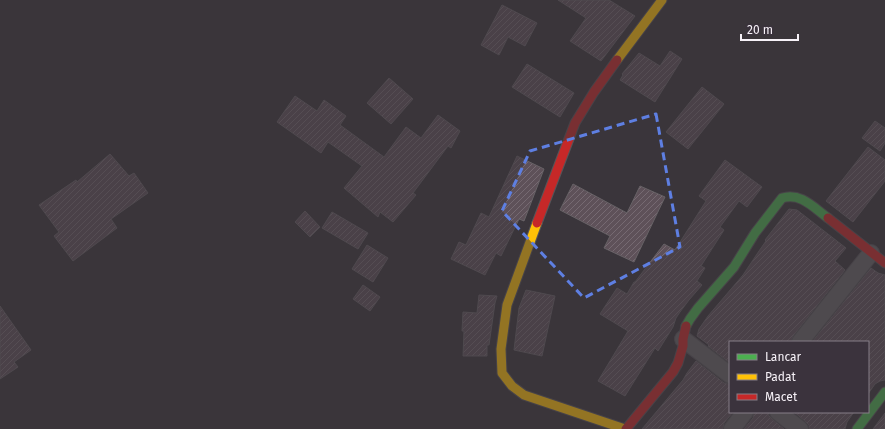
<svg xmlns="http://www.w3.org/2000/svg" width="885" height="429" font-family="'Fira Sans',sans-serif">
<defs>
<pattern id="building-hatch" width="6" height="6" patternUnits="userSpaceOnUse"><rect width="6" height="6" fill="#5e5159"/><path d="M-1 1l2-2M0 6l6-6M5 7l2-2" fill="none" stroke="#766a72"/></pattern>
</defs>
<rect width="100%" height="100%" fill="#3a353b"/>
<!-- building -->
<g fill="url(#building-hatch)" stroke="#676266">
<polygon points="558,0 609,0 635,16 601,61 570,41 586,18"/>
<polygon points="502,5 537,23 525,46 508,37 499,55 481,45"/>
<polygon points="670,51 682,59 655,102 620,80 623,75 622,74 639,53 660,66"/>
<polygon points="527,64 574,93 560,117 512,87"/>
<polygon points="389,78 413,99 391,124 367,103"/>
<polygon points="702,87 724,104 688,149 666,132"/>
<polygon points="295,96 317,111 324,100 346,116 340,125 384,157 406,127 421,138 438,115 460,131 451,148 448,146 413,193 416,195 393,222 380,212 378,217 344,188 362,166 328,142 321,153 277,122"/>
<polygon points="875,121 885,128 885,143 880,151 862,138"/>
<polygon points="868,147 885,160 885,181 853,222 826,201"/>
<polygon points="110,154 129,176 134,173 148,193 111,219 117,228 73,261 54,236 59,232 39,205 76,180 77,182"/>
<polygon points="517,156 544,169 524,221 519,219 501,256 496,253 485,275 451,259 459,242 466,245 481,213 489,217"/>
<polygon points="725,160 762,187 747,207 739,201 720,227 724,230 701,266 705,268 697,281 702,285 689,300 680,312 676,318 673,327 658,351 655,348 625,396 598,381 628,331 600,314 617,288 627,294 634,282 635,282 664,244 675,250 706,201 699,196"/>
<polygon points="573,184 627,213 640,186 665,197 634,262 604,248 610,236 560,210"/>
<polygon points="789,209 797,210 846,248 835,261 845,270 793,336 791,342 730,342 730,363 708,346 709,345 697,336 699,329 708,316 743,275 759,251 766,241 765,240"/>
<polygon points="305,211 320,227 310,237 295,222"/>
<polygon points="332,212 368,233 358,249 322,228"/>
<polygon points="367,245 388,258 373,282 352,269"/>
<polygon points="871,268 878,273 885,275 885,380 880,381 875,384 868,394 868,342 812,342"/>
<polygon points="363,285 380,297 370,311 353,299"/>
<polygon points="526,290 555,296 542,356 514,350 519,308"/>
<polygon points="479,295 497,296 495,303 489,345 487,345 487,356 463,356 464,331 462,331 463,312 477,313"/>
<polygon points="0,306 31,350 14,362 18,367 0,379"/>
<polygon points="696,361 724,383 730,384 730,412 733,412 724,423 723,429 642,429 683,380 687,373"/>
<polygon points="754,412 769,412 769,416 772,419 784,429 744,429 753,418"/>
<polygon points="794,412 854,412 847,422 845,429 809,429 809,425 806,422"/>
<polygon points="885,413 885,429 873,429"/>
</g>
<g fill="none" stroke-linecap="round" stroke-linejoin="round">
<!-- street casing -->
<g stroke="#575458" stroke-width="18">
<g id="street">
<polyline points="683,339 730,375"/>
<polyline points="800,342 871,253"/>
<polyline points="778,412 800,429"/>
<polyline points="732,429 745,412"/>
</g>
</g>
<!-- fast casing -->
<g stroke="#575458" stroke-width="11">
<g id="fast">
<path d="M686,326L690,319L698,308L734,267L755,233L782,198C801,192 814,208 828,218"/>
<polyline points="857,429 885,392"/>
</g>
</g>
<!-- slow casing -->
<g stroke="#575458" stroke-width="11">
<g id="slow">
<polyline points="617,60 662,0"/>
<polyline points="537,223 507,305 501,349 502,373 512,386 524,395 625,429"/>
</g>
</g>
<!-- jam casing -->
<g stroke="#575458" stroke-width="11">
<g id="jam">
<polyline points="828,218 885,263"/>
<polyline points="537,223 575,123 594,92 617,60"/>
<polyline points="626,429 673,372 678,363 683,346 683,339 686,326"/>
</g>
</g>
<!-- street -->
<use href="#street" stroke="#666567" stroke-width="16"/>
<!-- fast -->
<use href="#fast" stroke="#4caf50" stroke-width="9"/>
<!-- slow -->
<use href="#slow" stroke="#ffc107" stroke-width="9"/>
<!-- jam -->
<use href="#jam" stroke="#c62828" stroke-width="9"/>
</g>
<!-- marked area -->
<path d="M0 0H885V429H0ZM656,114L680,247L584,298L502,211L530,151Z" fill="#3a353b" fill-opacity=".55" fill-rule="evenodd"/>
<path fill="none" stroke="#5e7fe2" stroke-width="3" stroke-dasharray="8 5" stroke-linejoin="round" d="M656,114L680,247L584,298L502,211L530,151Z"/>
<!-- legend -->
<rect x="729" y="341" width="140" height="72" fill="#3b333d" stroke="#867f88"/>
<rect x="737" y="354" width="20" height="6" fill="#4caf50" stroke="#867f88"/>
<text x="765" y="361" font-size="12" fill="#f7f2f8">Lancar</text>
<rect x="737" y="374" width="20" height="6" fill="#ffc107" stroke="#867f88"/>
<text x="765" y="381" font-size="12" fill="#f7f2f8">Padat</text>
<rect x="737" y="394" width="20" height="6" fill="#c62828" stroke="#867f88"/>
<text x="765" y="401" font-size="12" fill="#f7f2f8">Macet</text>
<!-- scale -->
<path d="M741 34v6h57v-6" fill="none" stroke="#f7f2f8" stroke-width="2"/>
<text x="747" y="34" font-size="12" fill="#f7f2f8" stroke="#3b333d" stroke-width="3" paint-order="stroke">20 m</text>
</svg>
